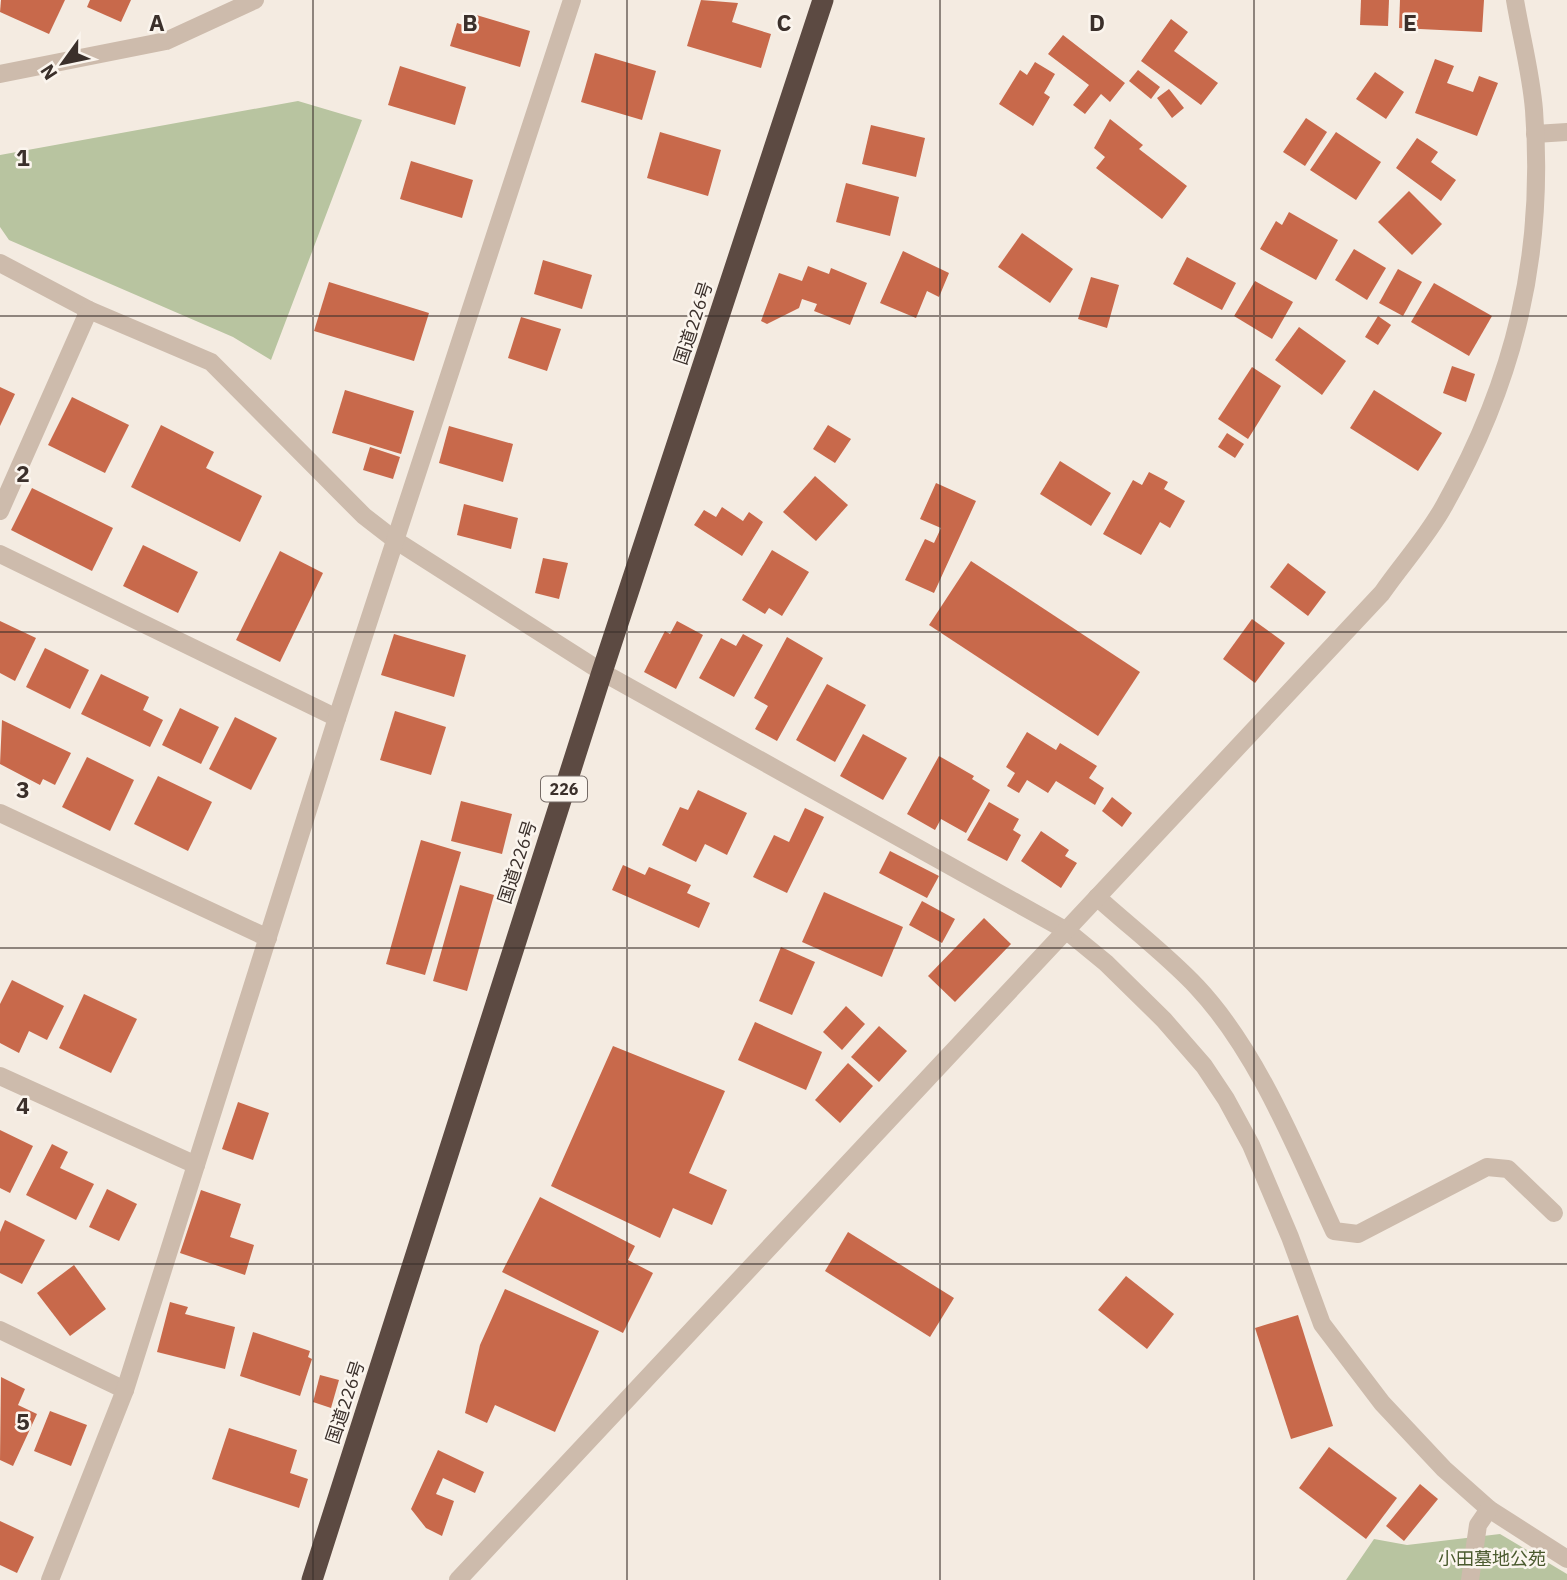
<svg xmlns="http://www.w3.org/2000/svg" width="1567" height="1580" font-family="'IBM Plex Sans','Noto Sans JP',sans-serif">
<rect width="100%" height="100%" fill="#f4ebe1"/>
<!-- green -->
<g fill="#b8c4a0">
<polygon points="298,101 362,120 271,360 233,337 9,240 0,227 0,155"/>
<polygon points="1500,1534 1567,1574 1567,1580 1346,1580 1374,1539 1407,1545"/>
</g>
<!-- building -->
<g fill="#c8694b">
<polygon points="1,0 65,0 49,34 0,12"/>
<polygon points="90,0 131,0 121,22 87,7"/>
<polygon points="701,0 738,3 732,22 771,34 761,68 687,46"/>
<polygon points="1361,0 1389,0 1388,26 1360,25"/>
<polygon points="1400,0 1484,0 1482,32 1399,28"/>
<polygon points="473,14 530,31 520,67 450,46 457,23 469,27"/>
<polygon points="1171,19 1188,32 1174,51 1218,83 1201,105 1141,61"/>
<polygon points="1063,35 1125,83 1110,102 1101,94 1085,114 1073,105 1089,85 1048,54"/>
<polygon points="595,53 656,71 642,120 581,102"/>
<polygon points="1435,59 1454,66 1447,83 1473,92 1479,76 1498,83 1477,136 1415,113"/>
<polygon points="1035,62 1055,74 1044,93 1050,97 1033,126 999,104 1020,70 1027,75"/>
<polygon points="400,66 466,87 455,125 388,105"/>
<polygon points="1138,70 1160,87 1151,99 1129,81"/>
<polygon points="1375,72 1404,92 1386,119 1356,99"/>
<polygon points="1169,89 1184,108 1172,118 1157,98"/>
<polygon points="1306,118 1327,132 1305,166 1283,152"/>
<polygon points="1110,119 1143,145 1139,149 1187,186 1162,219 1096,168 1105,157 1094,148"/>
<polygon points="871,125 925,138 916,177 862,164"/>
<polygon points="660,132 721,150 708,196 647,178"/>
<polygon points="1336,132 1381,162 1356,200 1310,170"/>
<polygon points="1417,138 1438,152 1431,162 1456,180 1441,201 1396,168"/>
<polygon points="411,161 473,180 462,218 400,199"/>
<polygon points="846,183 899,197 890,236 836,222"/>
<polygon points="1409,191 1442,224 1412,255 1378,222"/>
<polygon points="1289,212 1338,240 1316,280 1260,249 1276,221 1282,225"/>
<polygon points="1022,233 1073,269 1050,303 998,267"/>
<polygon points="1354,249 1386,268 1367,300 1335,280"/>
<polygon points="903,251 949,273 939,297 927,291 916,318 880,303"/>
<polygon points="1187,257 1236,283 1222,310 1173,284"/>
<polygon points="543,260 592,275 582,309 534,294"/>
<polygon points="808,266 829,274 831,268 867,283 850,325 814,311 817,304 802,299 799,308 767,324 761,321 779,273 802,281"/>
<polygon points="1398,269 1422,282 1403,316 1379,303"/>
<polygon points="1091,277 1119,285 1107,328 1078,319"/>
<polygon points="1255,281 1293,302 1272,339 1234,316"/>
<polygon points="329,282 429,313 414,361 314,331"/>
<polygon points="1434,283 1492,316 1469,356 1411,322"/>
<polygon points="1378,316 1391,325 1378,345 1365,337"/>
<polygon points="521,317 561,329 547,371 508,358"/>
<polygon points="1299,327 1346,361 1322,395 1275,360"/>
<polygon points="1452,366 1475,374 1466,402 1443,393"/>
<polygon points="1252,367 1281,386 1248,439 1218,419"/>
<polygon points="0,387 15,394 0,426"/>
<polygon points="345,390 414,411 401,454 332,433"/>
<polygon points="1374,390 1442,433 1418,471 1350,428"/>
<polygon points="72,397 129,425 105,473 48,445"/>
<polygon points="161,425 214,452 206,468 262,496 240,542 131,487"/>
<polygon points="828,425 851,439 835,463 813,449"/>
<polygon points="449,426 513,444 503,482 439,463"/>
<polygon points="1227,433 1244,444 1235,458 1218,447"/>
<polygon points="370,447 400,457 393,479 363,470"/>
<polygon points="1060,461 1111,493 1091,526 1040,494"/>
<polygon points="1149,472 1168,482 1164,489 1185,501 1170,528 1160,522 1141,555 1103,534 1133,480 1142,485"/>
<polygon points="815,476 848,505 816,541 783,512"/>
<polygon points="936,483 976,501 934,593 905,580 925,539 934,543 941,528 920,519"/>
<polygon points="32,488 113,528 92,571 11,530"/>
<polygon points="464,504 518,518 511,549 457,535"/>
<polygon points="722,507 743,521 749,512 763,522 742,556 694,525 704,510 716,517"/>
<polygon points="143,545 198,572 178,613 123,586"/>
<polygon points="772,550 809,572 782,616 769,608 765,614 742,600"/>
<polygon points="280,551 323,573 280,662 236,640"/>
<polygon points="543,558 568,563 559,599 535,593"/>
<polygon points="971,561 1140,672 1098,736 929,625"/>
<polygon points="1288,563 1326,592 1308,616 1270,587"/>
<polygon points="1252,619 1285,643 1255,683 1223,659"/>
<polygon points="0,621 36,638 15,681 0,673"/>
<polygon points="677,621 703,635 676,689 644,672 665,631 670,634"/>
<polygon points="394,634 466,655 454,697 381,675"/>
<polygon points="743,634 763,645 734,697 699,678 721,638 736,646"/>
<polygon points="787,637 823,658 777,741 755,729 768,706 754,698"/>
<polygon points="45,648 89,670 70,709 26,687"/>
<polygon points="101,674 149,697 143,710 163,720 150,747 81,714"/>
<polygon points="827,684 866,705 835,762 796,740"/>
<polygon points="180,708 219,727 201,764 162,745"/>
<polygon points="395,711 446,727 431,775 380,760"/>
<polygon points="235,717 277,738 251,790 209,769"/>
<polygon points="2,720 71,753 55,785 43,779 40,785 0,764"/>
<polygon points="1027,732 1056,750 1060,743 1097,766 1089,778 1104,788 1095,805 1056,781 1048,793 1027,780 1019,793 1007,786 1015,773 1006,767"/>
<polygon points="863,734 907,758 883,800 840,776"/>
<polygon points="939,756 974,776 972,779 990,790 966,833 941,819 935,830 907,814"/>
<polygon points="87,757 134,780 110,831 62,807"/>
<polygon points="158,776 212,802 188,851 134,824"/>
<polygon points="698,790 747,813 727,855 705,844 696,862 662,845 680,807 688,810"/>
<polygon points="1112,797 1132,813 1122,827 1102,811"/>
<polygon points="461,801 512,814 502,854 451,841"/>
<polygon points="989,802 1019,819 1013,830 1021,835 1007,861 967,840"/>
<polygon points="805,808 824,817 787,893 753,877 774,835 789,842"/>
<polygon points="1041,831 1069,850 1065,856 1077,863 1061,888 1021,861"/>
<polygon points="421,840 461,852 425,975 386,964"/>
<polygon points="890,851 939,876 927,898 879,873"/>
<polygon points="623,865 645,875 649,867 691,885 687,893 710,903 699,928 612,890"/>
<polygon points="460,885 494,895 467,991 433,981"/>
<polygon points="824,892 903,927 882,977 802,942"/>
<polygon points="922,901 955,919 942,943 909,925"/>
<polygon points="984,918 1011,944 955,1002 928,976"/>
<polygon points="781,947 815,962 792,1015 759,1001"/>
<polygon points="12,980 64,1006 47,1040 29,1031 19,1053 0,1043 0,1004"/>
<polygon points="84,994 137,1019 111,1073 59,1048"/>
<polygon points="846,1006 865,1024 842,1050 823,1032"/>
<polygon points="755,1022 822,1052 806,1090 738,1060"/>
<polygon points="879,1026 907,1051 879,1082 851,1057"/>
<polygon points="613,1046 725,1091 689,1173 727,1190 712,1225 673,1208 660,1238 551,1186"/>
<polygon points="848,1063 873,1086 840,1123 815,1100"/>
<polygon points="238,1102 269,1113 253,1160 222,1149"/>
<polygon points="0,1130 33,1146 10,1193 0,1188"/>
<polygon points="52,1144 68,1152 60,1168 94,1184 76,1220 26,1195"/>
<polygon points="107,1189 137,1204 119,1241 89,1227"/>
<polygon points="201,1190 241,1204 230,1237 254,1245 245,1275 180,1253"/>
<polygon points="540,1197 635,1246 628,1260 653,1273 623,1333 502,1272"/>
<polygon points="5,1220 45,1240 22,1284 0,1273 0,1232"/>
<polygon points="848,1232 954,1298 930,1337 825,1271"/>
<polygon points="74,1265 106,1309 70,1336 37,1293"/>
<polygon points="1126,1276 1174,1314 1147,1349 1098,1310"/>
<polygon points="505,1289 599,1331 555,1432 495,1405 487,1423 465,1413 480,1345"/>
<polygon points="170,1302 188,1307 185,1314 235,1327 225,1369 157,1352"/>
<polygon points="1298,1315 1333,1426 1291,1439 1255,1328"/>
<polygon points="253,1332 310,1351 308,1357 312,1359 300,1396 240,1376"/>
<polygon points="320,1375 339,1380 331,1408 313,1402"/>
<polygon points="1,1377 25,1389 18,1405 37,1414 13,1466 0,1460"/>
<polygon points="50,1411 87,1425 71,1466 34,1451"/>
<polygon points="229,1428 297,1450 290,1473 308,1479 299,1508 212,1479"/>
<polygon points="1329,1447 1397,1498 1366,1539 1299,1488"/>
<polygon points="438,1450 484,1472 475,1493 443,1478 436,1494 454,1501 442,1536 426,1528 411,1509"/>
<polygon points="1420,1484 1438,1499 1404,1541 1386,1526"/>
<polygon points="0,1521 34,1537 17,1573 0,1565"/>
</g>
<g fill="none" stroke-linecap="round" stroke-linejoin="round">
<!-- minor -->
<g stroke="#cdbbac" stroke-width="18">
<polyline points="0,74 166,41 255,0"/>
<polyline points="1535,134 1567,132"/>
<polyline points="0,263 89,310 211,362 364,516 395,540 602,672 1067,931 1106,963 1164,1020 1204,1066 1226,1099 1251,1145 1290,1237 1322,1324 1382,1403 1444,1469 1489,1509 1567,1559"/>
<polyline points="0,511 89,310"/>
<polyline points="0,554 337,718"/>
<polyline points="0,813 268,938"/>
<path d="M1097,897C1130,927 1167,955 1197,987C1258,1052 1297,1151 1334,1231L1358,1234L1487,1167L1508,1169L1554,1213"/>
<polyline points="0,1076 196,1165"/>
<polyline points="0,1330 125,1390"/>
<polyline points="50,1580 125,1390 337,718 572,0"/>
<path d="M458,1580L1382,593C1402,564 1427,537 1444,506C1515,380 1545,255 1534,110C1531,73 1521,36 1515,0"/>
<polyline points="1470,1580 1478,1525 1489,1509"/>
</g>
<!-- highway -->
<polyline stroke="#5c4a42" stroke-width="21" points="312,1580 602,672 823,0"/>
</g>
<!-- grid -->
<path fill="none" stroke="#3b302b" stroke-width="2" stroke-opacity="0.55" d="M313,0V1580M627,0V1580M940,0V1580M1254,0V1580M0,316H1567M0,632H1567M0,948H1567M0,1264H1567"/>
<g text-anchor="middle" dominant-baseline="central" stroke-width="5" stroke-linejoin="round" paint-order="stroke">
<!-- shield labels -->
<rect fill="#fbf5ee" stroke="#756b66" stroke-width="2" x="541" y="776.5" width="46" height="25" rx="5"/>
<g font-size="16" font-weight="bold" fill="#3b302b">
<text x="564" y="789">226</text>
</g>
<!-- street labels -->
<g font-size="18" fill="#3b302b" stroke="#fbf5ee">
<text transform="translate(693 323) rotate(-72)">国道226号</text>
<text transform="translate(517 862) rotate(-72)">国道226号</text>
<text transform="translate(345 1402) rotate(-72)">国道226号</text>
</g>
<!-- park labels -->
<g font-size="18" fill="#4a5a2e" stroke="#fbf5ee">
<text x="1492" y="1558">小田墓地公苑</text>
</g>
</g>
<g font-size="23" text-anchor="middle" font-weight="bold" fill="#3b302b" stroke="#fbf5ee" stroke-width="5" stroke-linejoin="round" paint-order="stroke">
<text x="157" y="31">A</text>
<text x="470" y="31">B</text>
<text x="784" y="31">C</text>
<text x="1097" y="31">D</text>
<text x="1410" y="31">E</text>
<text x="23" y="166">1</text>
<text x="23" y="482">2</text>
<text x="23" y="798">3</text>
<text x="23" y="1114">4</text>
<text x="23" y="1430">5</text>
</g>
<!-- north arrow -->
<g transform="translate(63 63) rotate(237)" stroke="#fbf5ee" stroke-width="5" paint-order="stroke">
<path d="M0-5L12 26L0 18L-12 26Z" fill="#3b302b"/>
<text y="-10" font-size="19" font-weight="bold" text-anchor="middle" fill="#3b302b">N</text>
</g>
</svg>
